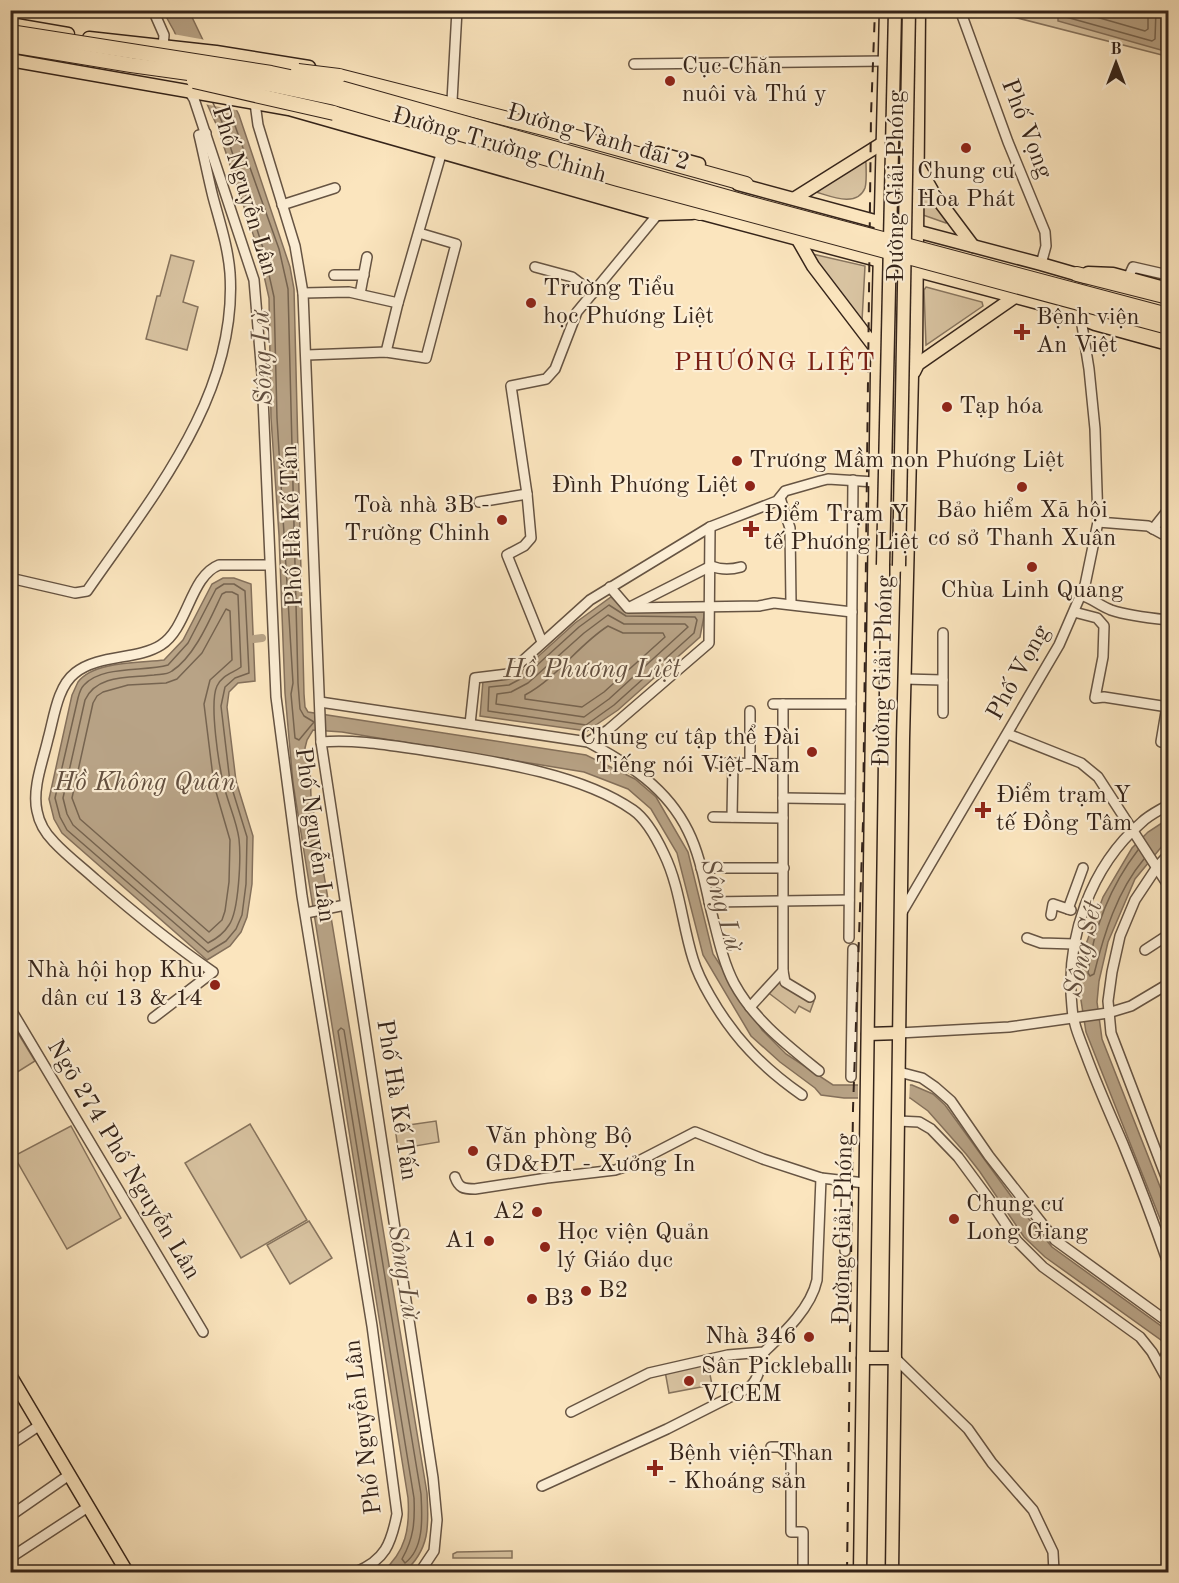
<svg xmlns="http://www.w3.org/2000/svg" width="1179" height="1583" font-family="'Old Standard TT',serif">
<rect width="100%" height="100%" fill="#fbe5be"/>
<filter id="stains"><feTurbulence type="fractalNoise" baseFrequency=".00333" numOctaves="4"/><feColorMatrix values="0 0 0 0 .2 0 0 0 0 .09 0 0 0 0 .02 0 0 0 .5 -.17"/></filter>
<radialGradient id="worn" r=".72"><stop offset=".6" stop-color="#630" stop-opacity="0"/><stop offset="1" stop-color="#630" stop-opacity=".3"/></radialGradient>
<!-- green -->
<g fill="#d9c4a2" stroke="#87745e" stroke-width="1.5">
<polygon points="990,11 1166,11 1166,56"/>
<path d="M864,160L866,163C866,170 867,181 865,188C857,208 830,196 816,192Z"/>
<polygon points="923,189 947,221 946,223 923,215"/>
<polygon points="808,253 865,266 862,321"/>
<polygon points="171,255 194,261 183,302 198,307 187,350 146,339 157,296 160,296"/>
<polygon points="926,287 982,302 983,306 926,345 924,290"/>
<polygon points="781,975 784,982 814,1001 810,1012 799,1006 795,1013 766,991"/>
<polygon points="10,1020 35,1061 11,1076 10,1076"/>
<polygon points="436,1121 439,1142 398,1149 395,1127"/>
<polygon points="250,1124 307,1220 241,1258 185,1163"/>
<polygon points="71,1126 121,1218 67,1249 14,1156"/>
<polygon points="309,1221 332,1258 290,1284 267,1245"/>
<polygon points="708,1364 712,1385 669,1393 665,1371"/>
<polygon points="512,1551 512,1558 453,1558 453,1554 457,1552"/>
</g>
<!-- water -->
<g fill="#b8a386" stroke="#84705b" stroke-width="1.5">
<path d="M163,11H189L239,115L290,267L294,289L304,694L305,707L308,712L586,755L635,779L656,797L688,852L713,954L762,1030L786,1054L833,1085H912L933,1094L945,1105L1019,1207L1052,1247L1168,1331V1345L1045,1257L1024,1237L980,1172L966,1154L928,1111L910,1098H844L821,1095L815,1088L780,1062L751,1036L703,955L677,853L651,809L628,789L584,772L342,732L313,730L307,740L305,748L310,766L311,797L427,1493C429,1525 430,1550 404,1572H382C406,1552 410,1528 408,1498L293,783L285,693L279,535L271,418L269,298L258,249L217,126L174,31Z"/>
<polygon points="1058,11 1161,11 1161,50 1058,21"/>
<path d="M223,578H234L251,584L255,681L238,683L229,692L227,707L236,781L253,836L252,884L247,917L241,932L230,946L207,960L62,833L54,819L49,799L72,695C74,691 76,686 78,682C93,661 141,663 164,660L183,640L212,584Z"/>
<polygon points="611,597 626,610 705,611 700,637 618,710 587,731 480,716 483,681 507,679 521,672 575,623"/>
<polygon points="1168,819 1168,839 1135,879 1108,942 1099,981 1097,1002 1102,1039 1168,1207 1168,1239 1086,1032 1080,994 1085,947 1103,897 1132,848 1148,832"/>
</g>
<!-- pier -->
<g fill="#fbe5be">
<polygon points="173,34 206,40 241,111 204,104"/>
<polygon points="858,1082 910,1082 909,1101 858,1101"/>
</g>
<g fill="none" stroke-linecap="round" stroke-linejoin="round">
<!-- shore -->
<g stroke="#766450" stroke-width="1.5">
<polyline points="1064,10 1066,17 1152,41 1155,39 1156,10"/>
<polyline points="1072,10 1145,31 1148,29 1148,10"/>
<polyline points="213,103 223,124 263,248 274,297 277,418 293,683 291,694 295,738 299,740 314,722 304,716 300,709 298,683 288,289 279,249 228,106"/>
<path d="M224,584H234L245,591L249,673L235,678L225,687L221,706L230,782L247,837L246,884L242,915L236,929L226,941L208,952L67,830L60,817L55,798L78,698C79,694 81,688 84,685C102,665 144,672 168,665L188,643L216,589Z"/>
<path d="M226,592H232L238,595L241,667C233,673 222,675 217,686C209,703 219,767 224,786C228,803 237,822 239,839C241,857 239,911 229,925C224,933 216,939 208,943L73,825L67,814L63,798L85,700C97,674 130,678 154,675C160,674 167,675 172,671C195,656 210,619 222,594Z"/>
<polygon points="609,605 626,616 695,617 697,620 694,633 614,705 586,725 488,711 489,687 509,685 524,677 579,627"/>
<polygon points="226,609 230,611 232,660 210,680 204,704 214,785 230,840 229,882 225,911 222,920 209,932 80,819 72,798 93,703 97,696 103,692 128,685 166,683 177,679 202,653"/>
<polygon points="608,615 624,624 685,624 688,627 609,699 584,717 496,704 497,694 511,692 528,683 584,633"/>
<path d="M608,626L623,633H663L665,637L604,692L582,707L525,699V695C557,678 578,645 608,626Z"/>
<path d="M1138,850C1111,885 1093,929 1088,973L1090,976L1094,974C1104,934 1117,891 1144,859"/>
<path d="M341,1028L344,1030L421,1494C422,1515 425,1548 405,1563L402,1559C414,1538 415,1521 414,1498L338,1031Z"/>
</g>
<!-- canal -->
<polyline stroke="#b8a386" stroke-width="8" points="254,639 262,638"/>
<!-- minor casing -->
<g stroke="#665443" stroke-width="12">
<g id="minor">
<polyline points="153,10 164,35 163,47"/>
<polyline points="960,10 1008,142 1045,232 1046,246 1041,264"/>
<polyline points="634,64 885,61"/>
<path d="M189,91L194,99L254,280L262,375L276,697L302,896L372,1326L397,1514C391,1544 385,1560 356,1572"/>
<polyline points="452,101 457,10"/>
<polyline points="255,103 258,125 295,246 303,293 321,742 433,1478 437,1520 434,1551 420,1572"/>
<polyline points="282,205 335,188"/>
<polyline points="535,267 572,277 593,293"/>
<polyline points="334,275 364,275"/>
<polyline points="1128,278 1133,267 1168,275"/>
<polyline points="303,293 349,292 398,303"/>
<polyline points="360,294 367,257"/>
<polyline points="386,352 398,303 442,151"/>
<polyline points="307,355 386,352 426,358 456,244 419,233"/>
<polyline points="780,498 790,528 791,604"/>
<polyline points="479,502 527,494"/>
<polyline points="1098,522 1148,526 1168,537"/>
<polyline points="1153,529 1168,510"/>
<path d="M10,578L75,593L87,591C152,497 238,395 230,273C228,247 220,223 213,197C208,177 204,156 199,135L206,133"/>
<polyline points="610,587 628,608 759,606 774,603 852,612"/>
<path d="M1080,595C1092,598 1100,606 1111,610C1129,616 1149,618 1168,620"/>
<path d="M630,607L711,566C721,570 730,570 741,567"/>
<polyline points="1074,612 1097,618 1104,626 1103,657 1095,698 1104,697 1168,707"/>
<polyline points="542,642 507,555 524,546 531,538 527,494 511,386 546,379 555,369 577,312 658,214"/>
<polyline points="904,679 943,680"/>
<path d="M320,702L588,742C629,764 667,788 688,831C701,857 705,886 712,914C718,937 723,962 734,983C754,1020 787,1045 819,1071"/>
<polyline points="773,704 851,704"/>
<polyline points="783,704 783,971 785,982 810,997"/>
<polyline points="943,713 943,633"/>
<polyline points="470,724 475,678 508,674 590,600 710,527 777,501 785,491 820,481 828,479 875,482"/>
<polyline points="1008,734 1081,763 1098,777 1168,885"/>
<path d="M321,742C357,739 393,746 429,751C492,761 580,773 633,810C646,819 657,839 664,854C680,887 682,924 693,959C697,972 703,984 710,996C734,1038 762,1067 802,1095"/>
<polyline points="588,742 608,730 709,643 710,527"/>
<polyline points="1161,742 1167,706"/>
<polyline points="718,763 782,764"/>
<polyline points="750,763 750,711"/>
<polyline points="783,798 850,799"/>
<path d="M1168,805C1160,810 1149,815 1142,822C1090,867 1065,939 1072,1007C1073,1024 1080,1039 1086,1055C1097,1085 1110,1114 1123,1144C1139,1183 1154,1223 1168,1263"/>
<polyline points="713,817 783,818"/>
<polyline points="732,817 733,763"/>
<polyline points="1168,855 1157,867 1135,900 1120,936 1112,972 1108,1001 1111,1033 1168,1182"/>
<polyline points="701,868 784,868"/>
<polyline points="709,902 849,900"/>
<polyline points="1068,909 1083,868"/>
<polyline points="306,913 345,905"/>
<polyline points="901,914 1059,645 1085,585 1098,522 1095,429 1089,369 1081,319"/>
<polyline points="1051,915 1053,904 1071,910"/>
<polyline points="849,938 853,480"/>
<polyline points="1027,938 1041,943 1074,944"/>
<polyline points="1145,950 1168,935"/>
<polyline points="750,1007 783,971"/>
<polyline points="10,1008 203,1332"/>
<path d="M153,1018L213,972C172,944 133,912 95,879C82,867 67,856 54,842C46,834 39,822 37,811C32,788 43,761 48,739C54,718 57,687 75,673C98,654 138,660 161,645C188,628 190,576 219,565H269"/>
<polyline points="899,1033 1009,1027 1108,1013 1131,1006 1168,984"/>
<polyline points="899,1072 922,1078 935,1087 951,1101 989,1156 1055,1240 1168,1322"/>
<polyline points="851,1077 853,949"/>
<polyline points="898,1121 919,1122 931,1129 958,1157 989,1199 1017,1241 1043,1267 1140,1337 1152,1352 1168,1381"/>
<path d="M455,1177C459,1188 463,1189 475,1189L547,1178L615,1170L631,1165L695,1132L763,1159L821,1178L865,1183"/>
<polyline points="845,1251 847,1181"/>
<polyline points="895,1358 968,1429 992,1463 1033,1510 1053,1552 1054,1572"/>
<polyline points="1161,1366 1168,1351"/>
<path d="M571,1412L649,1373L728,1355L764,1352C784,1333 811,1308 817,1280L821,1178"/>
<polyline points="10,1445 40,1425"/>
<polyline points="771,1447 780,1447 791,1457 791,1532 803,1532 803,1572"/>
<path d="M542,1486L667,1429L748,1388C759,1381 760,1365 764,1352"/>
<polyline points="10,1516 69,1475"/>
<polyline points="10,1558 88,1507"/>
</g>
</g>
<!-- major casing -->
<g stroke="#35241a" stroke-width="15">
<g id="major">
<polyline points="10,24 68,34"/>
<polyline points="89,38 216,52 309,67"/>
<polyline points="10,60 289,109 658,214 692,213"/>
<polyline points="658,153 699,164"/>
<polyline points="918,166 934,194 973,246"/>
<polyline points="738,184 886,224"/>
<polyline points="795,198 881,144"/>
<polyline points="692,210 700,213 1042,304 1063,309 1073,309"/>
<polyline points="912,230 1041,264 1086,277"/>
<polyline points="797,238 813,266 877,350"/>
<polyline points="1088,273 1113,274 1168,289"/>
<polyline points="1075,316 1095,324 1168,344"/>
<polyline points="914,372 918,364 1016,296"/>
<polyline points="880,610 883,589 883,565"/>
<polyline points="868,1034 899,1033"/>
<polyline points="863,1358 895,1358"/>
<polyline points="10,1375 127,1572"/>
<polyline points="860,1572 877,372 886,10"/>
<polyline points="892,1572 903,739 912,375 916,351 919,10"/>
</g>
</g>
<!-- highway casing -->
<g stroke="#35241a" stroke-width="16">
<g id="highway">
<polyline points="339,76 547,129 746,184"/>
<polyline points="334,113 700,213"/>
<polyline points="1077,274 1168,297"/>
<polyline points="1063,309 1129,324 1168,336"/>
</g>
</g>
<!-- minor -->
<use href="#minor" stroke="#fceed5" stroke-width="9"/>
<!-- major -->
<use href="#major" stroke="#fbe5be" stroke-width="12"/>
<!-- highway -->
<use href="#highway" stroke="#fbe5be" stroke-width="14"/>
<!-- rail -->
<polyline stroke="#35241a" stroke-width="2" stroke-dasharray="10 10" stroke-linecap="butt" points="847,1572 853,1109 863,822 871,115 875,10"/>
<!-- major-bridge casing -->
<g stroke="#35241a" stroke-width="15" stroke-linecap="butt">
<g id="major-bridge">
<polyline points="883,565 895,10"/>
<polyline points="899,566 909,10"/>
</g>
</g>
<!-- highway-bridge casing -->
<g stroke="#35241a" stroke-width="16" stroke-linecap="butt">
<g id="highway-bridge">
<polyline points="10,32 271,73 337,87 748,203 1168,315"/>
<polyline points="10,45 131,65 268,84 335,98 618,179 1168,327"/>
<polyline points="298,71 339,76"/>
<polyline points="194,81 334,113"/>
</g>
</g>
<!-- major-bridge -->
<use href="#major-bridge" stroke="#fbe5be" stroke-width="12"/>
<!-- highway-bridge -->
<use href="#highway-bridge" stroke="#fbe5be" stroke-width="14"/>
</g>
<!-- markers -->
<g fill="#8f2418" stroke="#fceed5" stroke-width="2">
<circle cx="670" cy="81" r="6"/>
<circle cx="966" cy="148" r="6"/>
<circle cx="531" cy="303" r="6"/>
<path d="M1019 323h6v6h6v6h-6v6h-6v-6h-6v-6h6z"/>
<circle cx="947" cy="407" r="6"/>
<circle cx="737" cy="461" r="6"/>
<circle cx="750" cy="486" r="6"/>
<circle cx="1022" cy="487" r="6"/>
<circle cx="502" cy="520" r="6"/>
<path d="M748 520h6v6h6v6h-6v6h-6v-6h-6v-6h6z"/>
<circle cx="1032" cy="567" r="6"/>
<circle cx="812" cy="752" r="6"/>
<path d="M980 801h6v6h6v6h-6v6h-6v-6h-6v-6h6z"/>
<circle cx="215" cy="985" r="6"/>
<circle cx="473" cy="1151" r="6"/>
<circle cx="537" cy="1212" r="6"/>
<circle cx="954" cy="1219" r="6"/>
<circle cx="489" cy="1241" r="6"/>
<circle cx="545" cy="1247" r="6"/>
<circle cx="586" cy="1291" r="6"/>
<circle cx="532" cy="1299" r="6"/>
<circle cx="809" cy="1337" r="6"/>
<circle cx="689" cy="1381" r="6"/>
<path d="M652 1459h6v6h6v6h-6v6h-6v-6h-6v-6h6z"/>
</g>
<g text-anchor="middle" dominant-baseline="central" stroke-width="4.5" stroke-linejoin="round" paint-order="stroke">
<!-- poi labels -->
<g font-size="24" fill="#35241a" stroke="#fceed5" text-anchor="start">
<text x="682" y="67">Cục Chăn<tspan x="682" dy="28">nuôi và Thú y</tspan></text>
<text x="966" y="172" text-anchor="middle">Chung cư<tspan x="966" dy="28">Hòa Phát</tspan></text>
<text x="543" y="289">Trường Tiểu<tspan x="543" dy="28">học Phương Liệt</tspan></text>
<text x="1036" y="318">Bệnh viện<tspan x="1036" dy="28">An Việt</tspan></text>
<text x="959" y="407">Tạp hóa</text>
<text x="749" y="461">Trương Mầm non Phương Liệt</text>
<text x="738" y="486" text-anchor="end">Đình Phương Liệt</text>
<text x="490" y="506" text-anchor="end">Toà nhà 3B -<tspan x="490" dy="28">Trường Chinh</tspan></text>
<text x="1022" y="511" text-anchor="middle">Bảo hiểm Xã hội<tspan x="1022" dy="28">cơ sở Thanh Xuân</tspan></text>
<text x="764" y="515">Điểm Trạm Y<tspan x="764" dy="28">tế Phương Liệt</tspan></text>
<text x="1032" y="591" text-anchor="middle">Chùa Linh Quang</text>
<text x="800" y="738" text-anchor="end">Chung cư tập thể Đài<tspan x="800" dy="28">Tiếng nói Việt Nam</tspan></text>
<text x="996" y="796">Điểm trạm Y<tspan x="996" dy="28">tế Đồng Tâm</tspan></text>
<text x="203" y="971" text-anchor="end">Nhà hội họp Khu<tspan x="203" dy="28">dân cư 13 &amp; 14</tspan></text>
<text x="485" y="1137">Văn phòng Bộ<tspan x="485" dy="28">GD&amp;ĐT - Xưởng In</tspan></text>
<text x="966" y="1205">Chung cư<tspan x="966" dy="28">Long Giang</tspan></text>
<text x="525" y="1212" text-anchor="end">A2</text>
<text x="557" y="1233">Học viện Quản<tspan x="557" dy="28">lý Giáo dục</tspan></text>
<text x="477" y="1241" text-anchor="end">A1</text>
<text x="598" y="1291">B2</text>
<text x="544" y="1299">B3</text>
<text x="797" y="1337" text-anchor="end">Nhà 346</text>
<text x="701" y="1367">Sân Pickleball<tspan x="701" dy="28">VICEM</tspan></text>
<text x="668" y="1454">Bệnh viện Than<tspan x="668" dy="28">- Khoáng sản</tspan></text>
</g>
<!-- street labels -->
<g font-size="24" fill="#35241a" stroke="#fceed5">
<text transform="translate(1026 129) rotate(69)">Phố Vọng</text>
<text transform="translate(598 138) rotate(16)">Đường Vành đai 2</text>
<text transform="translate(499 146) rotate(16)">Đường Trường Chinh</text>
<text transform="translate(897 186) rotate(-90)">Đường Giải Phóng</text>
<text transform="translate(244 191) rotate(73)">Phố Nguyễn Lân</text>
<text transform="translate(293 526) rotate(-92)">Phố Hà Kế Tấn</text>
<text transform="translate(884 671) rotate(-89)">Đường Giải Phóng</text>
<text transform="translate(1019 673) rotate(-61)">Phố Vọng</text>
<text transform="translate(314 835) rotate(82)">Phố Nguyễn Lân</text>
<text transform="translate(396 1100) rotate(81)">Phố Hà Kế Tấn</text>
<text transform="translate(123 1160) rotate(59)">Ngõ 274 Phố Nguyễn Lân</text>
<text transform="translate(844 1229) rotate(-89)">Đường Giải Phóng</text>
<text transform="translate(364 1427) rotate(-97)">Phố Nguyễn Lân</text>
</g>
<!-- water labels -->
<g font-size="26" font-style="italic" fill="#635040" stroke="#fceed5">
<text transform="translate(263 358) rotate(-92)">Sông Lừ</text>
<text x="592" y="670">Hồ Phương Liệt</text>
<text x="145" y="783">Hồ Không Quân</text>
<text transform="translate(721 905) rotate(74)">Sông Lừ</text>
<text transform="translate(1084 949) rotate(-77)">Sông Sét</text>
<text transform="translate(403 1272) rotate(81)">Sông Lừ</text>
</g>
<!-- neighbourhood labels -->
<g font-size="26" letter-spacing="1.5" fill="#7a1f14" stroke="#fceed5">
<text x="775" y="363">PHƯƠNG LIỆT</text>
</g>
</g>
<!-- margin -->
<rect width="1179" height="1583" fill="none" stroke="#fbe5be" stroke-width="36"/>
<rect x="12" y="12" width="1155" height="1559" fill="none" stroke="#35241a" stroke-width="3"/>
<rect x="18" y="18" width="1143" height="1547" fill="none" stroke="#35241a" stroke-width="1.5"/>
<!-- north arrow -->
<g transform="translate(1116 63)" stroke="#fceed5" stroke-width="4.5" paint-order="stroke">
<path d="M0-4.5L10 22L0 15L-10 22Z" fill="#35241a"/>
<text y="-9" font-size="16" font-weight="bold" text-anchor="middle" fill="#35241a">B</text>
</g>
<rect width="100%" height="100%" filter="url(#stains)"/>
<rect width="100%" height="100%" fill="url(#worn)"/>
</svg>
